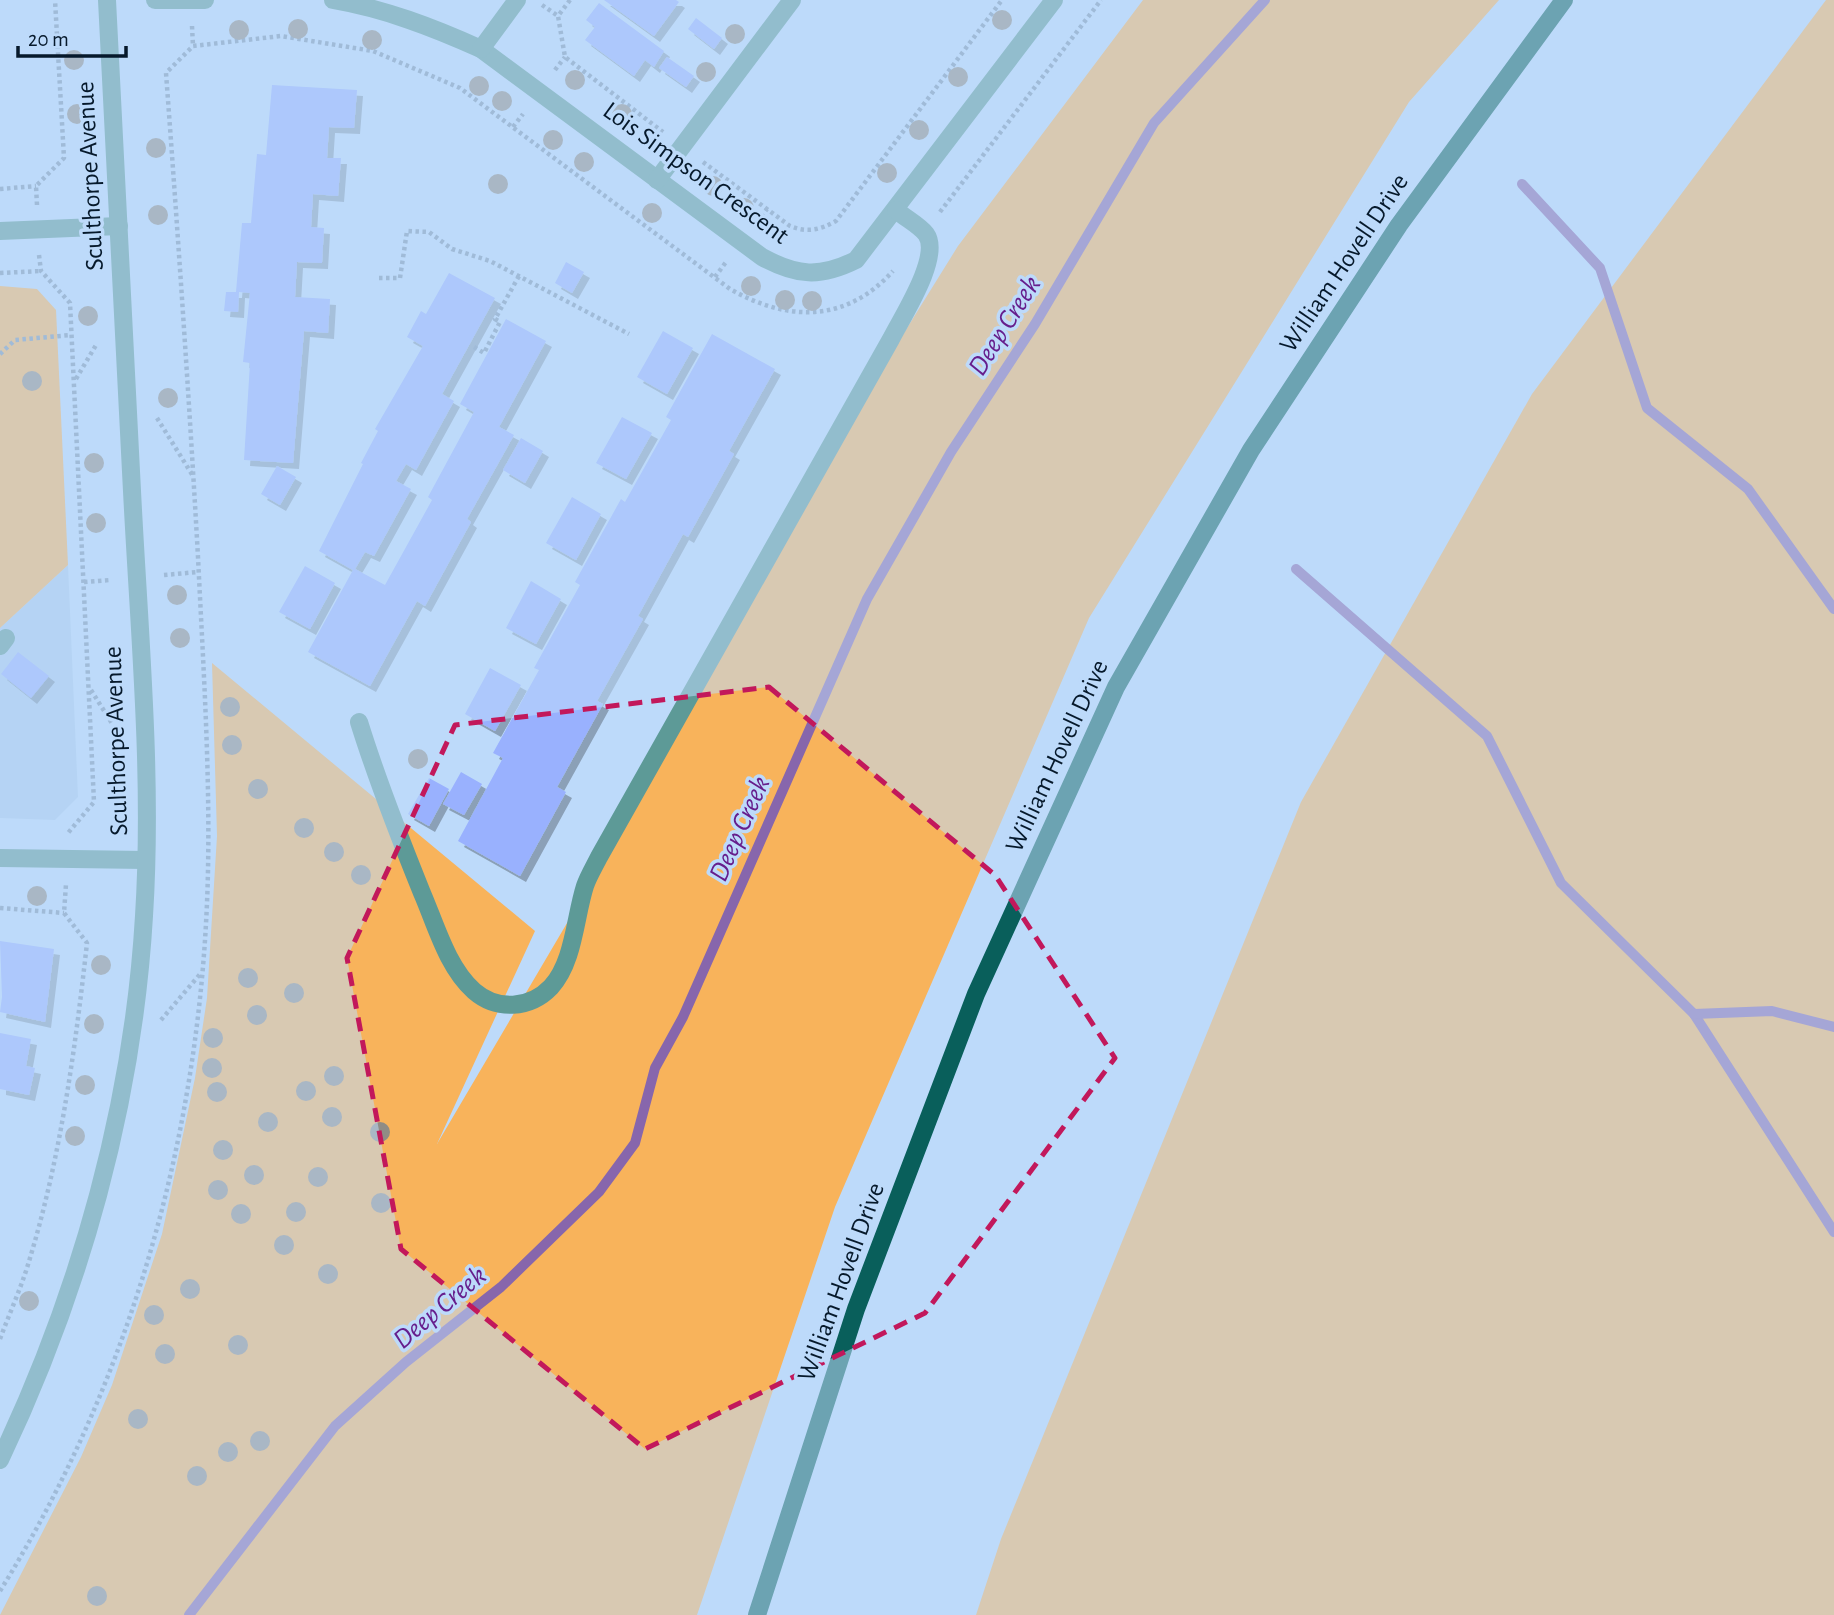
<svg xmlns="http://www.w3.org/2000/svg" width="1834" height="1615" font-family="'Alegreya Sans',sans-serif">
<defs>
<filter id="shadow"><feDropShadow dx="6" dy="6" stdDeviation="0" flood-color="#0004"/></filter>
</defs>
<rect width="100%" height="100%" fill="#bddafa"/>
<!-- built -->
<polygon fill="#abcbed" points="68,565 78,797 55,820 0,818 0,628"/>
<!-- green -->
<g fill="#f8b35b">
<polygon points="1143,0 1499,0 1409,102 1089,618 835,1207 697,1615 0,1615 81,1457 112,1385 162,1234 195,1078 207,998 217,836 212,663 535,931 437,1144 570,918 856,410 958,246"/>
<polygon points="1826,0 1834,0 1834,1615 976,1615 1001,1539 1301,802 1532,394"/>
<polygon points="0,286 37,289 56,310 68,565 0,628"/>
</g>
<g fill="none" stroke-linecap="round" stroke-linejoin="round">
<!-- stream -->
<g stroke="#8766ac" stroke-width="10">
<polyline points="1522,184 1600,268 1647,408 1748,489 1834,609"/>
<polyline points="1296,569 1487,736 1561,883 1694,1014 1834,1232"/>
<polyline points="1694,1014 1772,1011 1834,1027"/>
<polyline points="189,1615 335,1426 406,1362 501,1287 599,1192 635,1143 655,1068 683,1017 867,599 951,452 1035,324 1154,123 1265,0"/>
</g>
</g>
<!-- building -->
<g fill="#99b1fe" filter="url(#shadow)">
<polygon points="604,0 676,0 679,2 654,36"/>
<polygon points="599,3 664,51 654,67 645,60 634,76 585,40 595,27 586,20"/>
<polygon points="696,18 722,38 714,49 688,29"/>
<polygon points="667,57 694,76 686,87 659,68"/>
<polygon points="272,85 357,90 354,128 329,127 327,158 341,158 338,196 313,194 311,227 324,228 322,263 297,262 295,297 330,299 328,333 304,331 293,463 244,460 250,363 243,362 250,293 239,292 238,312 224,311 226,292 236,292 242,223 251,223 257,154 266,155"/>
<polygon points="566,262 584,272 572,293 555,283"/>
<polygon points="449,273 495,298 442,394 454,401 416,470 406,464 396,481 411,489 374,556 365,552 355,569 385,585 432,500 428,497 474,412 460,404 506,319 546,341 499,427 514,435 467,519 471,522 425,606 417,601 370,686 308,652 353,570 319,551 363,464 361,463 378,431 375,429 423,346 407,337 421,311 426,314"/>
<polygon points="663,331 693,348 667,394 637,377"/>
<polygon points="712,334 775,369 729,451 734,454 688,537 683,534 638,616 643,619 597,701 603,704 557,787 566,792 520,876 458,841 503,758 493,753 539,670 534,668 580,585 575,582 621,499 625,502 671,420 666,417"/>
<polygon points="622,417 652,433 626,479 596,463"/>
<polygon points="521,438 543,451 525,483 503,470"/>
<polygon points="277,466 296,477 280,505 261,494"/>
<polygon points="572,497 601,514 576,560 546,543"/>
<polygon points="305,566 335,583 310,629 279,612"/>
<polygon points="531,581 561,599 536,644 506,628"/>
<polygon points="18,652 49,676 31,698 1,674"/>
<polygon points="490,668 521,685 495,731 465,714"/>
<polygon points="461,772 482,784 464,815 443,804"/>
<polygon points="429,778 449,789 429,826 408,814"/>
<polygon points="0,941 54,949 45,1022 0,1012 2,997"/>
<polygon points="0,1033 31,1039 26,1066 35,1068 29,1095 0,1089"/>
</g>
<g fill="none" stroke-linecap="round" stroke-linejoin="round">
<!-- path -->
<g stroke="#7c95b0" stroke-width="4.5" stroke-dasharray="3.5 3.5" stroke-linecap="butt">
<polyline points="570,0 558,16 565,57 663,132"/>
<polyline points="542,5 558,16"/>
<polyline points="192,26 193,46"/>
<polyline points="555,70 565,57"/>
<polyline points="513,127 523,114"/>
<path d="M703,162L790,226C807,233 820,230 836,221L1002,0"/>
<polyline points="0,189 36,186"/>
<polyline points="37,205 36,186 64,158 55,0"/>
<polyline points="940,212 1101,0"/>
<polyline points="757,222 767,209"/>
<polyline points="39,255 41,271 70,303 94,802 68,833"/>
<polyline points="0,273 41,271"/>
<polyline points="715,277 726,262"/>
<polyline points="379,278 400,278 407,231 429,232 452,249 490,261 629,334"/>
<polyline points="474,347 484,353 500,322 495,319 519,276"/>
<polyline points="0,354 15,340 71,335"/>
<polyline points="76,379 96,345"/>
<polyline points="157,418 193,476"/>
<polyline points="164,575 198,572"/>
<polyline points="84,582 110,580"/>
<polyline points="91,690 116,730"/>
<polyline points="0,908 64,913"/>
<polyline points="161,1020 201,973"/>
<path d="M0,1339C10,1312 22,1286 30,1258C61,1155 75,1050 87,943L64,913L66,884"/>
<path d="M0,1591C134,1375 203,1124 208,870C210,766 203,662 198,557C189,396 178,235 166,73L193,46L281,36L373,51L460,88L730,289C788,322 846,323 893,271"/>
</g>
<!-- minor -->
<g stroke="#5d9a97" stroke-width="18">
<polyline points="155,0 205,0"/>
<path d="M333,0C385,9 432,27 481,49L762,257C797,276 820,278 856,260L1054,0"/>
<polyline points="481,49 517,0"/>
<polyline points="657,180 792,0"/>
<polyline points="0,231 119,226"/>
<polyline points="0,646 6,638"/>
<path d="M359,722C377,780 399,836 422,893C436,925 447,967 474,991C497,1011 530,1009 551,987C574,962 575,917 585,886C588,877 594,867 599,857L891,339C902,317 942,256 926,234C919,225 905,218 896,210"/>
<polyline points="0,858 145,860"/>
<path d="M0,1460C81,1290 133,1103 144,916C153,775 139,631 132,491C123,327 116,164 107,0"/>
</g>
<!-- major -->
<polyline stroke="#095f5b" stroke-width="18" points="757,1615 856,1309 976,994 1116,687 1251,450 1399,225 1564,0"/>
</g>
<!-- trees -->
<g fill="#908c85">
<circle cx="1002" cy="20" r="10"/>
<circle cx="298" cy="29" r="10"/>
<circle cx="239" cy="30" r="10"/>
<circle cx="735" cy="34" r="10"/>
<circle cx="372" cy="40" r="10"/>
<circle cx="74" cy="60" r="10"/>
<circle cx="706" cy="72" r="10"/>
<circle cx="958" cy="77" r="10"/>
<circle cx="575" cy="80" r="10"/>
<circle cx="479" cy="86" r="10"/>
<circle cx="502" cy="101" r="10"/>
<circle cx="77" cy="114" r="10"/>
<circle cx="622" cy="114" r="10"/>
<circle cx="919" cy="130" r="10"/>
<circle cx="553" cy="140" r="10"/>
<circle cx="156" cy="148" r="10"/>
<circle cx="584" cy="162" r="10"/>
<circle cx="887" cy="173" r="10"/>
<circle cx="498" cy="184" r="10"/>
<circle cx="713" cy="186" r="10"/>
<circle cx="744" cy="208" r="10"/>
<circle cx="652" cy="213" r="10"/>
<circle cx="158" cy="215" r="10"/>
<circle cx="751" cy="286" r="10"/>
<circle cx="785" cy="300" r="10"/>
<circle cx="812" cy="301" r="10"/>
<circle cx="88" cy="316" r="10"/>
<circle cx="32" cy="381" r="10"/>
<circle cx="168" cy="398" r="10"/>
<circle cx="94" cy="463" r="10"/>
<circle cx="96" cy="523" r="10"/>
<circle cx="177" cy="595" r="10"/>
<circle cx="180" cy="638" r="10"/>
<circle cx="230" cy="707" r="10"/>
<circle cx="232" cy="745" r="10"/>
<circle cx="418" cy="759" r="10"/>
<circle cx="258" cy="789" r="10"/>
<circle cx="304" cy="828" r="10"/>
<circle cx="334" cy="852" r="10"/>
<circle cx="361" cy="875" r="10"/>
<circle cx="37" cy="896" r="10"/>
<circle cx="101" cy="965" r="10"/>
<circle cx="248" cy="978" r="10"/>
<circle cx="294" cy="993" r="10"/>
<circle cx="257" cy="1015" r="10"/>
<circle cx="94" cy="1024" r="10"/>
<circle cx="213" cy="1038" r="10"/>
<circle cx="212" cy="1068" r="10"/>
<circle cx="334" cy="1076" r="10"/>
<circle cx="85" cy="1085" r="10"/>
<circle cx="306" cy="1091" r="10"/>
<circle cx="217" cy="1092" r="10"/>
<circle cx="332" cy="1117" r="10"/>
<circle cx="268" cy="1122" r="10"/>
<circle cx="380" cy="1132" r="10"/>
<circle cx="75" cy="1136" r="10"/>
<circle cx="223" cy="1150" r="10"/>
<circle cx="254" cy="1175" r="10"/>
<circle cx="318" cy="1177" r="10"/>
<circle cx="218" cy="1190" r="10"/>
<circle cx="381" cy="1203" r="10"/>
<circle cx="296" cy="1212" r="10"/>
<circle cx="241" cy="1214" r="10"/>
<circle cx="284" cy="1245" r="10"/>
<circle cx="328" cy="1274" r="10"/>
<circle cx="190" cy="1289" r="10"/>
<circle cx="29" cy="1301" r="10"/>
<circle cx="154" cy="1315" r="10"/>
<circle cx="238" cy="1345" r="10"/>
<circle cx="165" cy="1354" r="10"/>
<circle cx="138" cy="1419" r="10"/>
<circle cx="260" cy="1441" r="10"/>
<circle cx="228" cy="1452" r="10"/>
<circle cx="197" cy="1476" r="10"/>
<circle cx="97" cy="1596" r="10"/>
</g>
<!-- marked area -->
<path d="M0 0H1834V1615H0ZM769,687L995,875L1115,1058L925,1313L645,1449L401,1249L347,958L455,725Z" fill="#bddafa" fill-opacity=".55" fill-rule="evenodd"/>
<path fill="none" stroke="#c2185b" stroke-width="5" stroke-dasharray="14 9" stroke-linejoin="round" d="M769,687L995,875L1115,1058L925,1313L645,1449L401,1249L347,958L455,725Z"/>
<g text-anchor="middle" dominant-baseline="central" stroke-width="7" stroke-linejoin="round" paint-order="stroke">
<!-- street labels -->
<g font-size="26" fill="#06192b" stroke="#bddafa">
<text transform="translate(696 173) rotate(36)">Lois Simpson Crescent</text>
<text transform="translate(90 176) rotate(-93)">Sculthorpe Avenue</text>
<text transform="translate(1344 263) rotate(-56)">William Hovell Drive</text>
<text transform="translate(116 741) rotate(-92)">Sculthorpe Avenue</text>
<text transform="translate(1057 756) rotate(-65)">William Hovell Drive</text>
<text transform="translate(841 1282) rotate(-70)">William Hovell Drive</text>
</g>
<!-- water labels -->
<g font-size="28" font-style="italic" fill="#661e8c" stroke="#bddafa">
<text transform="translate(1005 326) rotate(-58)">Deep Creek</text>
<text transform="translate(740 829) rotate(-66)">Deep Creek</text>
<text transform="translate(440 1308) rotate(-40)">Deep Creek</text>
</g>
</g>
<!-- scale -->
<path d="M18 46v10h108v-10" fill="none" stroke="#06192b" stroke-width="3.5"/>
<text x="28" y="46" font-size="21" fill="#06192b" stroke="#bddafa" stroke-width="5" paint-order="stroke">20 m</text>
</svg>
